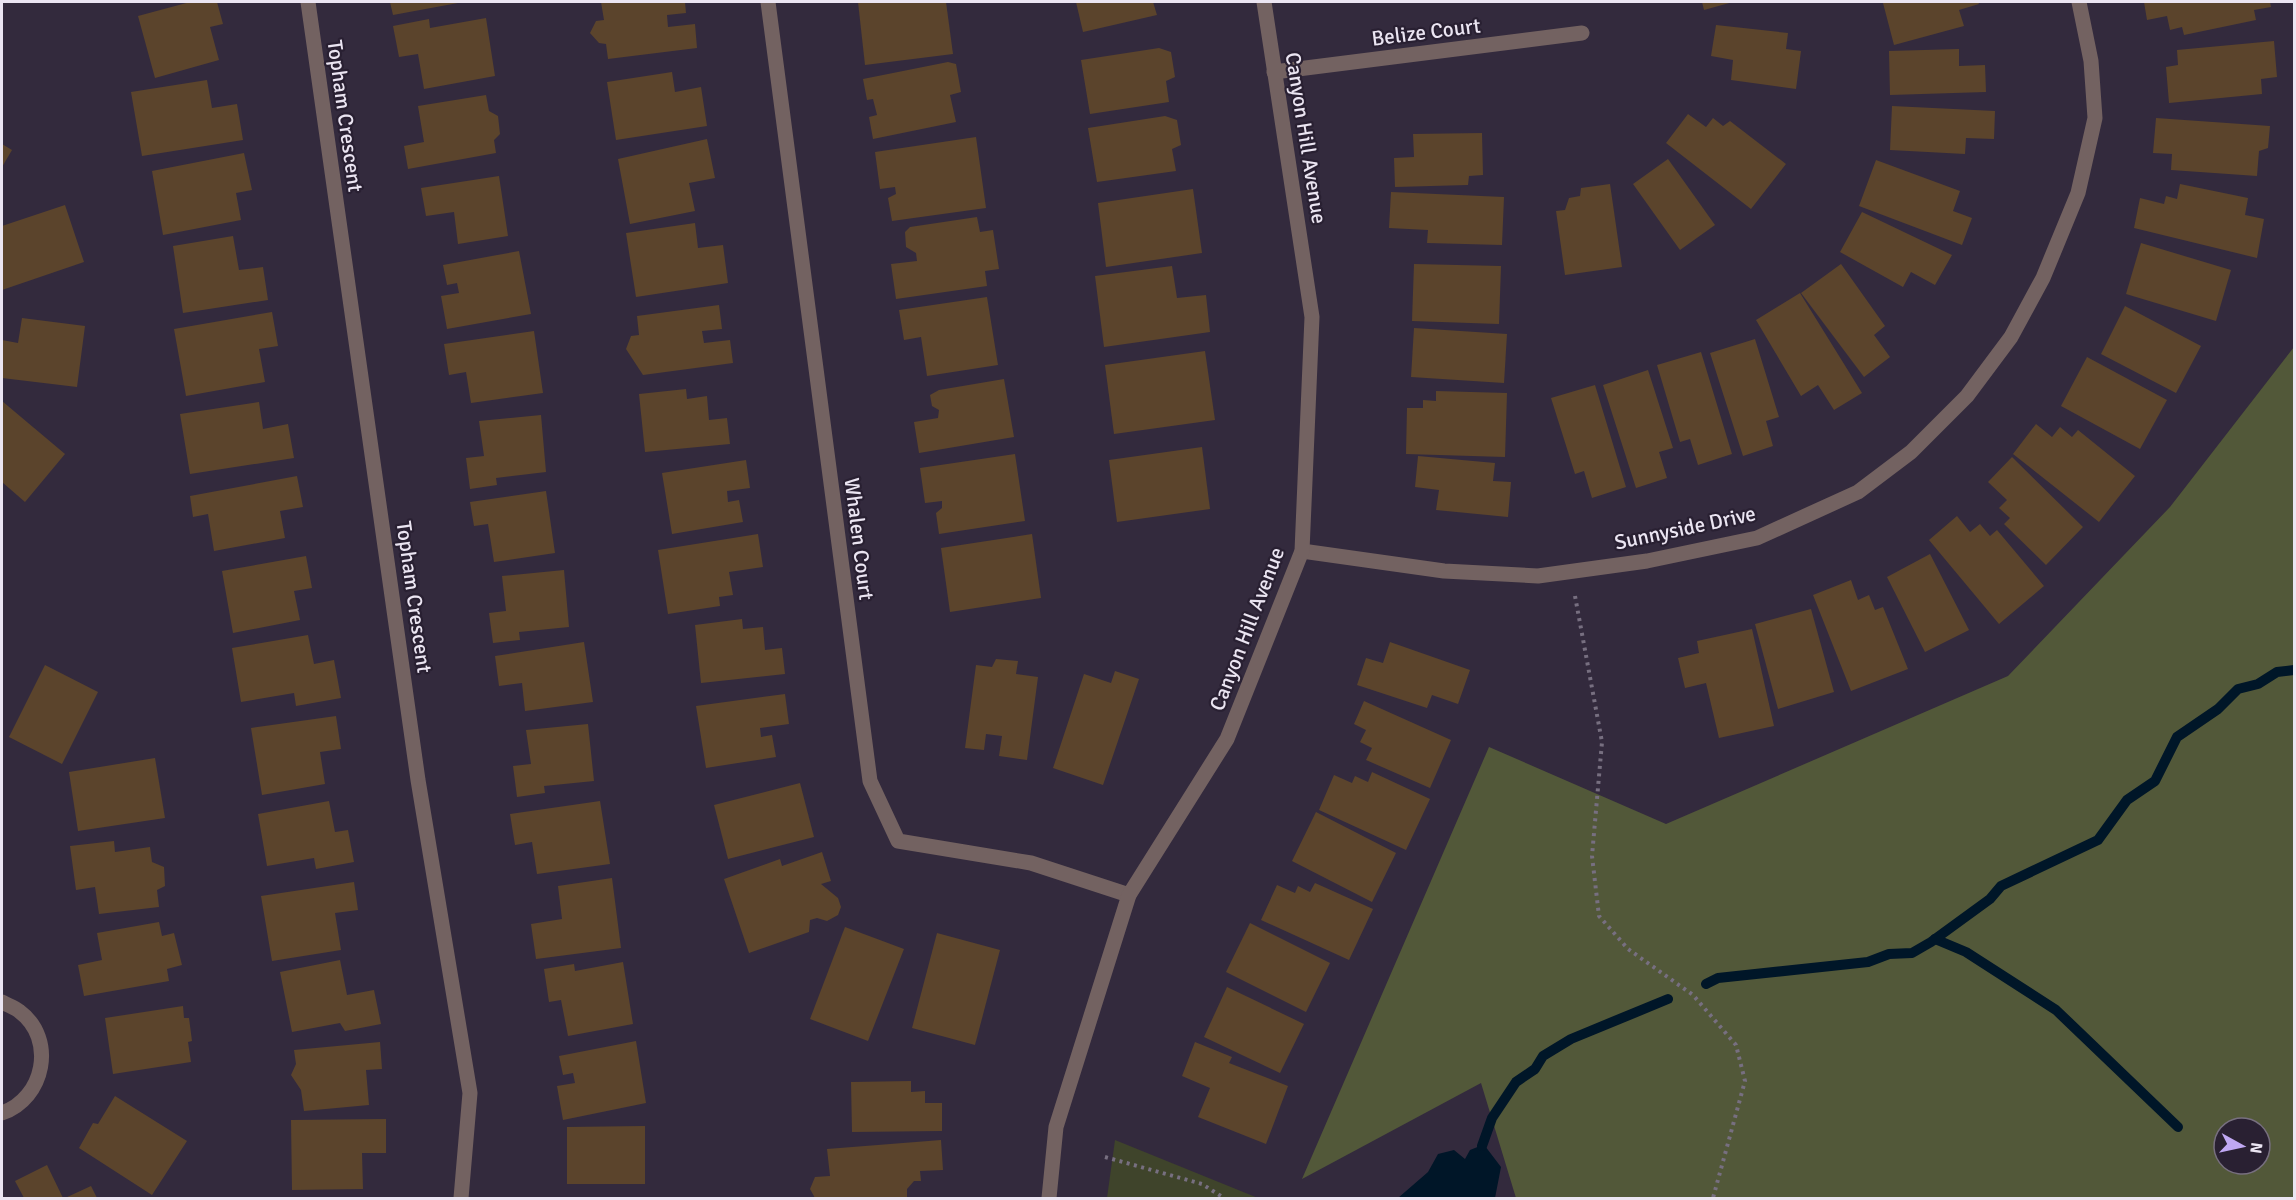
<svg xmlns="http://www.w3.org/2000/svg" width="2296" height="1200" font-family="Signika,sans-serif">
<rect width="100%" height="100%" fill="#332a3d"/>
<!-- green -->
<polygon fill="#3f442b" points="1115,1140 1258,1198 1107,1198"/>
<!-- forest -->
<path fill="#525839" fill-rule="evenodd" d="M2294,347V1198H1516L1481,1083L1302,1179L1489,747L1666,824L2008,676L2170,507ZM2224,1128H2260V1164H2224Z"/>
<!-- water -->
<polygon fill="#001628" points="1480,1146 1485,1146 1501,1167 1495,1198 1398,1198 1428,1172 1438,1154 1454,1150 1465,1159 1470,1150"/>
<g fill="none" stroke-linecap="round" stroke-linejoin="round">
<!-- stream -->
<g stroke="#001628" stroke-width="10">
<polyline points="1935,939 1966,952 2056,1010 2178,1127"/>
<polyline points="1706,984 1718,978 1868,962 1889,954 1912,953 1931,942 1990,899 2001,886 2098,840 2127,800 2155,781 2177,737 2218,709 2238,689 2258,684 2277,672 2294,670"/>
<polyline points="1482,1146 1492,1118 1516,1082 1535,1069 1543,1056 1571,1039 1668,999"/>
</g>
</g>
<!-- building -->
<g fill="#5b442c">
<polygon points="190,2 217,2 223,24 210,27 219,60 155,78 138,16"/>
<polygon points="390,2 458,2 458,3 393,15"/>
<polygon points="601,2 685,2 686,13 667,15 668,27 695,24 697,48 608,59 606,44 599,43 590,33 596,21 604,20"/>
<polygon points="858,2 946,2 953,54 865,65"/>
<polygon points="1076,2 1153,2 1157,15 1083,32"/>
<polygon points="1702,2 1733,2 1704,10"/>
<polygon points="1888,2 1978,2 1979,4 1959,10 1964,26 1894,45 1883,3"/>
<polygon points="2144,2 2270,2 2271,7 2254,10 2256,20 2184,35 2182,27 2170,30 2167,16 2147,20"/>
<polygon points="486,18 495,76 424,89 418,54 399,57 393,26 429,19 430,28"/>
<polygon points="1716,25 1788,33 1786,49 1801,51 1796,89 1731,80 1733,60 1711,56"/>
<polygon points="2274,41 2277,77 2261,79 2262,94 2169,103 2166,67 2178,65 2177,50"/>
<polygon points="1159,48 1171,52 1175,77 1166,81 1169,102 1090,114 1081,60"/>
<polygon points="1959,49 1959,66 1985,65 1986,92 1890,95 1889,51"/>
<polygon points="948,62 956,64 961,92 950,95 956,122 873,139 869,117 877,115 873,99 867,100 863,79"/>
<polygon points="672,72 675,92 701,87 707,126 616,140 607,82"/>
<polygon points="207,80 212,108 237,104 243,140 142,156 131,92"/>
<polygon points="486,95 489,111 498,116 500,134 494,140 496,153 408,169 404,146 424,142 418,106"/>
<polygon points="1892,106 1995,111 1994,139 1966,138 1965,154 1890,150"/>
<polygon points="1688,114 1706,127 1713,118 1723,126 1730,121 1786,164 1751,209 1666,143"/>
<polygon points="1165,116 1177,120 1181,145 1172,149 1176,171 1097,182 1088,128"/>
<polygon points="2156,118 2270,126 2268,148 2259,151 2257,176 2171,170 2172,154 2153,153"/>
<polygon points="1482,133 1483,175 1469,176 1468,185 1395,187 1394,158 1414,157 1413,134"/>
<polygon points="976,137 986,208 892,221 888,198 896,194 895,187 880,189 875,152"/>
<polygon points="707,139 715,178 689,183 695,211 630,224 618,159"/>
<polygon points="2,144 12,150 2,167"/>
<polygon points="244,153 252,190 236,193 241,220 163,235 152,171"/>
<polygon points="1668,159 1715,225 1680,250 1633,184"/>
<polygon points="1876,160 1960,191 1953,211 1972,218 1962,245 1859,206"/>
<polygon points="499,176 508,236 458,244 454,212 426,216 421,188"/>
<polygon points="1610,184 1622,267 1565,275 1556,211 1565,210 1569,198 1580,196 1581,188"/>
<polygon points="2180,184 2248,198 2245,215 2264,219 2257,258 2134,228 2140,198 2164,204 2166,196 2177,199"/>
<polygon points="1193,189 1202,253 1106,267 1098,203"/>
<polygon points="1391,192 1504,197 1502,245 1427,243 1428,230 1389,228"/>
<polygon points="65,205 84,262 2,290 2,226"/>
<polygon points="1862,212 1952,255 1935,285 1911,272 1903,287 1840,252"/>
<polygon points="977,217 980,232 993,230 999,269 985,271 987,286 896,299 891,264 917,261 916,253 906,247 905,232 910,227"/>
<polygon points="695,223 698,248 723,245 728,283 636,297 626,233"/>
<polygon points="233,236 239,270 263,267 268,300 183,313 173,246"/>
<polygon points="2141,243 2231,270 2216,321 2126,294"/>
<polygon points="519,251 531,314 447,329 441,296 459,293 457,283 447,285 443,265"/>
<polygon points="1414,264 1501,266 1499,324 1412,321"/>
<polygon points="1841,264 1885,326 1874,335 1890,357 1864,377 1801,293"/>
<polygon points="1172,266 1177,298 1206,295 1210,332 1104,347 1095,276"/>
<polygon points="1800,293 1862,393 1834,410 1818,385 1801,396 1756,320"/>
<polygon points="987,297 998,365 927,376 921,337 904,340 899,310"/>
<polygon points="719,305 722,329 702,331 704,343 730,340 733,363 643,375 626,349 631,336 639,335 637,316"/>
<polygon points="2125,306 2201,346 2176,393 2101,354"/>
<polygon points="272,312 278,346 259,349 265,382 186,396 174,329"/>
<polygon points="22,318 85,326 77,387 2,378 2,340 18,343"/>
<polygon points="1414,328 1507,334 1504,383 1411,377"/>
<polygon points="534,331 543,393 471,403 466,372 449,375 444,344"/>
<polygon points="1755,339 1779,417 1766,421 1773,446 1743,456 1710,353"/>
<polygon points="1205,351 1215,420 1114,434 1105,365"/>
<polygon points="1701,352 1732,454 1698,465 1690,439 1680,442 1657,365"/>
<polygon points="2087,357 2167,400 2140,449 2061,406"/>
<polygon points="1648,370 1673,448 1659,452 1667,478 1636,488 1603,385"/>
<polygon points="1004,379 1014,437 919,453 914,422 938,418 939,410 932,406 930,395 939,390"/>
<polygon points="1595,385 1626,487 1592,498 1584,471 1575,474 1551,398"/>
<polygon points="686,389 687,399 707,396 709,420 727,418 730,444 645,452 639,394"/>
<polygon points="1436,391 1507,393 1505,457 1406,454 1407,408 1423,408 1423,400 1436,401"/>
<polygon points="2,401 65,454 25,502 2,482"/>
<polygon points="259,402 263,429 288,424 294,458 190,474 180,414"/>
<polygon points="541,415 546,472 496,478 497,485 470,489 466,458 484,456 479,421"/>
<polygon points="2036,424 2052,437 2060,427 2072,437 2078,430 2135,476 2099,522 2013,454"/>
<polygon points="1202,447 1210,509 1117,522 1109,460"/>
<polygon points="1015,454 1025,521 939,534 936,513 942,508 942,501 925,503 920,468"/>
<polygon points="1418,456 1495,463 1493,481 1511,482 1508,517 1436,510 1439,490 1415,487"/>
<polygon points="2012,457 2083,527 2046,565 2004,524 2010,518 1999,508 2007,500 1988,482"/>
<polygon points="746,460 750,488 727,491 728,502 739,500 743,522 672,534 662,473"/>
<polygon points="297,476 303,507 280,511 285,538 214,551 208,514 193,517 190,496"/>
<polygon points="546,491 555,553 494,562 488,524 474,526 470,502"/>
<polygon points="1957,516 1970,532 1980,524 1990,536 1997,530 2044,586 1999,624 1929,540"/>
<polygon points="758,534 763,567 729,572 733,595 719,597 720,606 668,614 658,550"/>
<polygon points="1032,534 1041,598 950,612 941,548"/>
<polygon points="1930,554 1969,630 1925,652 1887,577"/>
<polygon points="306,556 312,588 294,591 300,620 233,633 222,571"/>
<polygon points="564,570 569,627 519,632 520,640 493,643 489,613 506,611 502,576"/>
<polygon points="1851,580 1858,600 1869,595 1875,610 1883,607 1908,669 1851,691 1813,595"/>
<polygon points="1811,609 1834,692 1778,709 1755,624"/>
<polygon points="742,619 743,629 763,627 765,650 782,648 785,674 701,683 695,625"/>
<polygon points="1752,629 1774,726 1719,738 1706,683 1685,688 1678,658 1699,653 1697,641"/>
<polygon points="308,635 314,664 334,660 341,698 296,706 294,693 241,702 232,648"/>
<polygon points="584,642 593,702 525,711 522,683 499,686 495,656"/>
<polygon points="1390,642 1470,670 1458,704 1432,695 1427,708 1357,685 1366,658 1383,663"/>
<polygon points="996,659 1018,661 1016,674 1038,677 1027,760 999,756 1002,736 986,734 984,750 965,748 976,665 992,667"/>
<polygon points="45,665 98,692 62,764 9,737"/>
<polygon points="1115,671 1139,679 1103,785 1053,768 1084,674 1111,683"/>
<polygon points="785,694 789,724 760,728 761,737 772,735 776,757 706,768 696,706"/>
<polygon points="1364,701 1451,740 1430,788 1366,760 1372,748 1360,742 1366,730 1354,724"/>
<polygon points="336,716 341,749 320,752 325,784 262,795 251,728"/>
<polygon points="588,724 594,781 544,786 545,793 517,797 513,766 531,764 526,730"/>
<polygon points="155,758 165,818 78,831 69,772"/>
<polygon points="1372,772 1430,799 1406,850 1319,810 1334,775 1352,783 1355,776 1368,782"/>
<polygon points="800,783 814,837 728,859 714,805"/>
<polygon points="329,801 335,832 348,830 354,862 316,869 314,858 267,866 258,814"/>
<polygon points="600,801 610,864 537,874 532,842 515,845 510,814"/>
<polygon points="1316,812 1396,853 1372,902 1292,861"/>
<polygon points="114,841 115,852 150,847 152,862 164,867 165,886 157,890 159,907 99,914 95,887 76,890 70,846"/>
<polygon points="822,852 831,881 821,884 838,898 841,907 838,915 827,921 817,918 810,920 809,932 749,953 724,879 780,859 782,866"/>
<polygon points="612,878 621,948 536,959 531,924 562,919 558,886"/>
<polygon points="354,882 358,910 335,913 341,950 272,961 261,896"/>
<polygon points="1315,883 1373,909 1349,960 1261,920 1277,885 1295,893 1298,886 1310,892"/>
<polygon points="159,922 162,936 174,933 182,965 167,969 169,981 84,996 78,965 102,960 97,933"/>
<polygon points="1250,923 1330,963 1306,1012 1226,972"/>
<polygon points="845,927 904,949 868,1041 810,1019"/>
<polygon points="937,933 1000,950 975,1045 912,1028"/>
<polygon points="340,960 347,995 374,990 381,1024 345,1031 340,1023 292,1032 280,972"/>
<polygon points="623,962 633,1024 568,1036 561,1000 549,1002 544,969 574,964 575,971"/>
<polygon points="1227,987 1304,1024 1280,1073 1204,1037"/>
<polygon points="183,1006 184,1018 189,1018 192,1041 188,1042 191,1062 113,1074 105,1018"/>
<polygon points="636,1041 646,1103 563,1120 557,1086 575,1083 573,1073 563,1075 559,1056"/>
<polygon points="380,1042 382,1069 366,1070 369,1105 304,1111 301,1090 291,1075 296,1064 294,1050"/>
<polygon points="1195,1042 1232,1057 1229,1063 1288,1086 1266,1144 1198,1117 1210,1088 1182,1076"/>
<polygon points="911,1081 911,1092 925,1091 925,1103 942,1103 942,1131 852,1132 851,1082"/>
<polygon points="115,1096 187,1141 152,1195 79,1148 93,1123 98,1124"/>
<polygon points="386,1119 386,1153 362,1153 363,1189 292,1190 291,1120"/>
<polygon points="645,1126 645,1184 567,1184 567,1127"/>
<polygon points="941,1140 943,1170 920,1171 921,1181 914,1181 907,1189 907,1198 815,1198 810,1189 815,1177 830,1176 827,1149"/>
<polygon points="47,1165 63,1198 24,1198 15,1181"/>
<polygon points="91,1186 97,1198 65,1198"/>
</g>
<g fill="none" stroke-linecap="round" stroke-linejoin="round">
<!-- path -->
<g stroke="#776f80" stroke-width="4" stroke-dasharray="3 4.5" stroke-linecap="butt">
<polyline points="1575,596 1602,742 1592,856 1599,916 1628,949 1693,995 1736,1045 1745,1081 1713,1198"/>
<polyline points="1105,1157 1202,1184 1224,1198"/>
</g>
<!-- minor -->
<g stroke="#736261" stroke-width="15">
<polyline points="308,2 418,780 470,1093 461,1198"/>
<polyline points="768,2 870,781 898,841 1031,863 1129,895"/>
<polyline points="1274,72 1582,33"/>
<polyline points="1302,551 1444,571 1538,576 1647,561 1757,538 1858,492 1911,452 1967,396 2011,337 2043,278 2078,193 2095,118 2091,61 2079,2"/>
<path d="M2,1002C7,1005 14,1007 19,1011C57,1039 44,1099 2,1113"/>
<polyline points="1049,1198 1056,1127 1129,895 1227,739 1302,551 1312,317 1264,2"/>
</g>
</g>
<g text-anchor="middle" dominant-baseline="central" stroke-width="4.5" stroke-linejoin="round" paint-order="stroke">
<!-- street labels -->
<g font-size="21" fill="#ebe5f2" stroke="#292032">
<text transform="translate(1426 32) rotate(-7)">Belize Court</text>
<text transform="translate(345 116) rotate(82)">Topham Crescent</text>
<text transform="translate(1306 138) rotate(81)">Canyon Hill Avenue</text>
<text transform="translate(1685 528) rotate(-12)">Sunnyside Drive</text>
<text transform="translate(859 539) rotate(83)">Whalen Court</text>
<text transform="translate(414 597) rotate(82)">Topham Crescent</text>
<text transform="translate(1247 629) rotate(-69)">Canyon Hill Avenue</text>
</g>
</g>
<!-- border -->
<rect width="2296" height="1200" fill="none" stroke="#ebe5f2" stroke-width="6"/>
<!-- north arrow -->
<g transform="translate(2242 1146) rotate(98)"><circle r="28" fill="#292032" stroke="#776f7f" stroke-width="1.5"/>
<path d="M0-4.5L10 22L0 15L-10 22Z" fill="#c0a8f3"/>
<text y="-9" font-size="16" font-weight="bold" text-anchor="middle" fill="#ebe5f2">N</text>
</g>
</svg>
